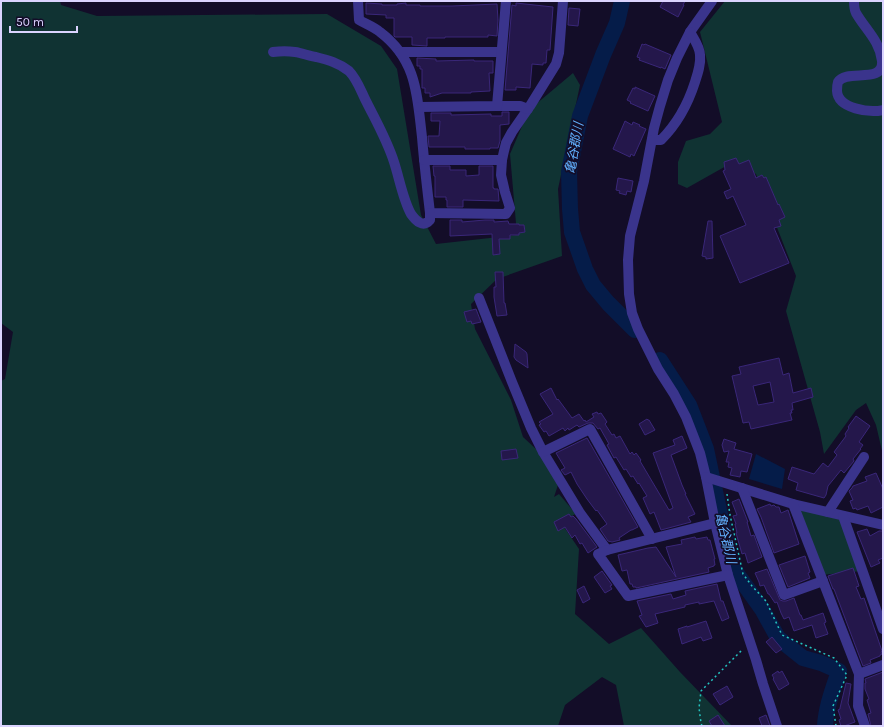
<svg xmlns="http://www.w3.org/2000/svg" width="884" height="727" font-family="Karla,'Noto Sans JP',sans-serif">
<rect width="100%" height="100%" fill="#130d28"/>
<!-- green -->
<g fill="#103333">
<polygon points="1,1 60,1 61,5 97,16 327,14 381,46 397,69 421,215 436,244 517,235 510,154 529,110 573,73 580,85 558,189 562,256 497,279 471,304 475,329 511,400 523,437 562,473 554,497 559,494 576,514 560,521 579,549 575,614 609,644 641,628 680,672 732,726 624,726 616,685 602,677 565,705 558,726 1,726 1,381 5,379 13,332 1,323"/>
<polygon points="725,1 883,1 883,455 876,425 866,403 856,410 824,454 820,432 786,311 796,276 756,174 735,161 687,188 678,184 678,162 686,141 710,134 722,122 700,32"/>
<polygon points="793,504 843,516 862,571 821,575"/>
</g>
<!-- water -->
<polygon fill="#051c49" points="756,454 785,469 782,489 749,479"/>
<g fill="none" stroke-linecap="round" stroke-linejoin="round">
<!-- river -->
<g stroke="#051c49" stroke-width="16">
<polyline points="622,1 617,23 603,55 580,116 569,172 570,209 572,232 585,269 593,285 608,303 635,330"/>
<path d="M660,360L689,405L706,449L719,510L732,567L762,609L778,638L803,658L821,663L839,671C833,689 826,707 825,726"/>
</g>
</g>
<!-- building -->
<g fill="#24174b" stroke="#3a2779" fill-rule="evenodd">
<polygon points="663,1 685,1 683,5 684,5 678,17 660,7"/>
<polygon points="366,3 382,4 382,5 397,5 397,4 406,3 406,5 420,5 420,6 452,6 497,4 498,20 497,36 488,35 488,37 445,37 445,38 427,38 427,46 412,45 412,37 395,37 394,36 394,18 386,18 386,15 366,14"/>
<polygon points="516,3 553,7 550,50 547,50 546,63 543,63 543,65 532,64 530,88 516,87 516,90 505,90 512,5 516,6"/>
<polygon points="569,8 580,9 578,26 568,25"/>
<polygon points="642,44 644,45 645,44 671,55 665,69 661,67 661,68 639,60 640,58 637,57"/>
<polygon points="417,58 436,59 436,61 474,60 474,61 493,61 493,73 489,73 490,91 471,92 471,93 442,93 430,97 430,93 425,93 425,88 422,88 422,69 420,69 420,66 417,66"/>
<polygon points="635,87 655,96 648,111 630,103 631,102 627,100 633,88 635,89"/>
<polygon points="502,112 509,112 509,124 500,125 500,141 498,148 490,148 490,149 465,149 465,147 429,147 428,136 439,136 440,121 431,121 431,113 451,113 451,115 491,114 491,116 502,116"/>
<polygon points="625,121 632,125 633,122 640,125 639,126 646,129 634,156 631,154 630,157 613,149"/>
<polygon points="736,158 739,164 749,160 756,178 762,175 764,178 766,177 778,205 779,204 785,217 779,220 781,226 774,228 789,263 740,283 720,236 746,225 733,196 727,199 724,192 731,189 723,171 725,170 724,162"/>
<polygon points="433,166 450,166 450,170 466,170 466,176 479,175 479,166 493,166 493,188 494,188 494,189 498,189 499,201 463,200 463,207 447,207 447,200 446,200 446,197 435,197 435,176 434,176"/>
<polygon points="618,178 633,181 631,192 627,191 626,195 619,193 620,191 616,190"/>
<polygon points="450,220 462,220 462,222 485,220 494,220 494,222 508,221 509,224 519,224 519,225 524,225 525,232 519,233 519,235 510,235 510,239 499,239 500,254 493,255 492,234 450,236"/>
<polygon points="708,221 712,221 713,258 706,259 706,257 702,256"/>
<polygon points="495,272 503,272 504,303 505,303 507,315 497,316 494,297 494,287 496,287"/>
<polygon points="476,309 481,322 472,324 471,321 467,322 464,312"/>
<polygon points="515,344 526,352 527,354 528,368 516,360 514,357"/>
<path d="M779,358L783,375L789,373L793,393L811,388L813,397L792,403L793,410H791L792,413H790L792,420L751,429L749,422L743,423L732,376L741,374L739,367ZM770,382L774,402L758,405L753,386Z"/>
<polygon points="551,388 557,400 558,399 572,418 579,414 584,421 585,420 586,422 594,417 592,414 597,412 598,414 601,413 607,422 605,424 612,435 614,434 616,438 620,436 630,454 632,452 634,455 636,453 641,460 640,461 669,510 673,508 653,453 675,445 673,440 682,436 687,448 671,455 682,485 686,494 685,494 695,514 688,517 691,522 661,530 654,512 650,514 643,498 647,496 639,483 638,484 633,476 631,477 626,469 624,470 616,457 614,458 607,445 609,444 600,428 598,429 593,423 588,423 579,427 577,425 569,430 568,428 565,431 563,428 549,436 546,431 544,432 539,425 541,424 539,422 553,414 540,394"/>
<polygon points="856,416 870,426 859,442 863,445 860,449 861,449 853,459 854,461 844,473 841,470 828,486 826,495 824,498 796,490 798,483 788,479 792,467 814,474 823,463 828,467 837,455 834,452 846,436 845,434 849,428 848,427"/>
<polygon points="647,419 648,420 649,420 655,430 645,435 639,424"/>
<polygon points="587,438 638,527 632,530 631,530 619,538 620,540 612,542 608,541 600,529 607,524 597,510 596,511 587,499 577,484 571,472 565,475 561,470 565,468 556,453"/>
<polygon points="724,439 736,443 734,449 752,454 747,472 741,471 740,477 730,475 732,468 728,467 729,462 726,462 729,451 724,452 722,445"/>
<polygon points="516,449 518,458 502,460 501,451"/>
<polygon points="876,473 883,489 883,507 871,513 868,506 857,510 856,508 853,509 850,501 853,500 849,491 852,488 853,486 867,481 865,477"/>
<polygon points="739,499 748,522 747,522 751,536 754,535 762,557 748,563 745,553 742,554 736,533 737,533 735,524 736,524 733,516 737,515 732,502"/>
<polygon points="770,504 771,506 774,505 776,507 779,507 781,513 788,510 799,544 774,553 761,517 757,509"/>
<polygon points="569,514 571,517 573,516 576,519 597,547 588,553 582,543 580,544 575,535 572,538 565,527 558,531 554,522"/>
<polygon points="867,529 870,536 879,531 883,531 883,558 878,560 880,563 871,567 857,532"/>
<polygon points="695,537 696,539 707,537 708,540 710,540 715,559 714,559 715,565 714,565 714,566 708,568 709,572 636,588 636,587 633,587 632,584 630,584 627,570 622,571 618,555 648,548 656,547 676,577 666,547 682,544 681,540"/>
<polygon points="805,556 810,572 808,573 810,578 788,587 779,565"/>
<polygon points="853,568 859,586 856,587 861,599 864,598 882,651 881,652 882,654 880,655 880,656 870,660 871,663 863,666 834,589 833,589 828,576"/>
<polygon points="767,569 780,600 783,601 786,601 794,598 800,615 801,615 803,620 823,613 826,622 824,623 828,634 816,638 812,625 794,631 789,617 784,619 781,613 777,602 775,603 769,594 768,594 764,585 760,586 759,582 755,573"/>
<polygon points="602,571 612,585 610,586 612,589 605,593 594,577"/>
<polygon points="717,584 721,601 723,601 729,618 722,621 714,601 699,604 699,602 685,605 685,607 655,614 658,623 646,627 639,616 642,615 637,601 671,594 673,599 686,595 685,591"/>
<polygon points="584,586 590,599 583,603 577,590"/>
<polygon points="706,621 712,638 703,641 701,637 682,644 678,629 687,626 687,627"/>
<polygon points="772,637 782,649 776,653 766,642"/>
<polygon points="778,671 779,673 782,671 789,684 779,690 773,679 774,678 772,675"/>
<polygon points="883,672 883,726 871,726 868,714 871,713 867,700 869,699 865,689 865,683 866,683 865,679"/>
<polygon points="846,683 851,684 848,703 855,722 844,726 841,726 839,720 841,719 838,710 840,709 840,708"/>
<polygon points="727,686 733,697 720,705 713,694"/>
<polygon points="718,715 725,726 712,726 709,721"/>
<polygon points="766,715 770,726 762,726 759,718"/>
</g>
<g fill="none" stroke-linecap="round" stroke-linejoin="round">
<!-- path -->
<g stroke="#24c4c0" stroke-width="1.5" stroke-dasharray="2 3" stroke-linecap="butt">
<polyline points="727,494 730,515 743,574 752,586 766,601 782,635 834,658 847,675 833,706 836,726"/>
<polyline points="702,726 701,723 699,708 701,691 742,650"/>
</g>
<!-- minor -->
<g stroke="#3a348c" stroke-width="10">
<path d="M358,1L359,20C366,24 374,27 380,32C417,60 417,95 422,137C424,162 427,187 430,213L506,214L510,208L505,192L501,175L502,160L504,151L506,143L512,132L530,106L556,64L559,53L563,1"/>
<polyline points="712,1 690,32 677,58 668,80 660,106 654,128 644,181 630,236 628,260 629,294 632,313 638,329 658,369 674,394 686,417 700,453 706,477 715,523 728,575 756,660 763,684 777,726"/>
<path d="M854,1C854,5 854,9 856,13C865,29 880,41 882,61C884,85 846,68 838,82C837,85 837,88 837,91C838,109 870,113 883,110"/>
<path d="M273,52C281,51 288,51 295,52C302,53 309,56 316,57C328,60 339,63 349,71C357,79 361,91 366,101C376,121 387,140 394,162C399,177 403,200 411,214C416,221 423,228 430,220V213"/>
<polyline points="400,52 501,52"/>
<polyline points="497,106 520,106 528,109"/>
<polyline points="419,107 497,106 506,1"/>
<path d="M652,140H661C678,123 688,104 695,82C698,73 701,64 700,55C700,47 694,39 690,32"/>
<polyline points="424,160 502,160"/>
<polyline points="479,298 512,382 531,428 543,452 580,513 607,550 715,523"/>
<polyline points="543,452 590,429 652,539"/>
<polyline points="706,477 793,504 883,525"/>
<polyline points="742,488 784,595 823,581"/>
<polyline points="793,504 859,674 858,706 865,726"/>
<polyline points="828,512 864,457"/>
<polyline points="843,516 883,629"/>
<polyline points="607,550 598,554 628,596 728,575"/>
<polyline points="859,674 883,665"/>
</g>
</g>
<g text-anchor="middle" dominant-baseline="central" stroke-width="3.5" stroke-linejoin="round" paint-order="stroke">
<!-- water labels -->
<g font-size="13" font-style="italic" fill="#62b1ff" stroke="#130d28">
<text transform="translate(574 148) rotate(-80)">亀谷郡川</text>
<text transform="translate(726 538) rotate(77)">亀谷郡川</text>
</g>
</g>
<!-- border -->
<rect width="884" height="727" fill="none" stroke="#dbd4ff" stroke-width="4"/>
<!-- scale -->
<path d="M10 26v6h67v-6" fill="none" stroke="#dbd4ff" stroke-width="2"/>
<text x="16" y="26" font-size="12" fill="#dbd4ff" stroke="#130d28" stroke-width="3" paint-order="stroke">50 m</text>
</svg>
